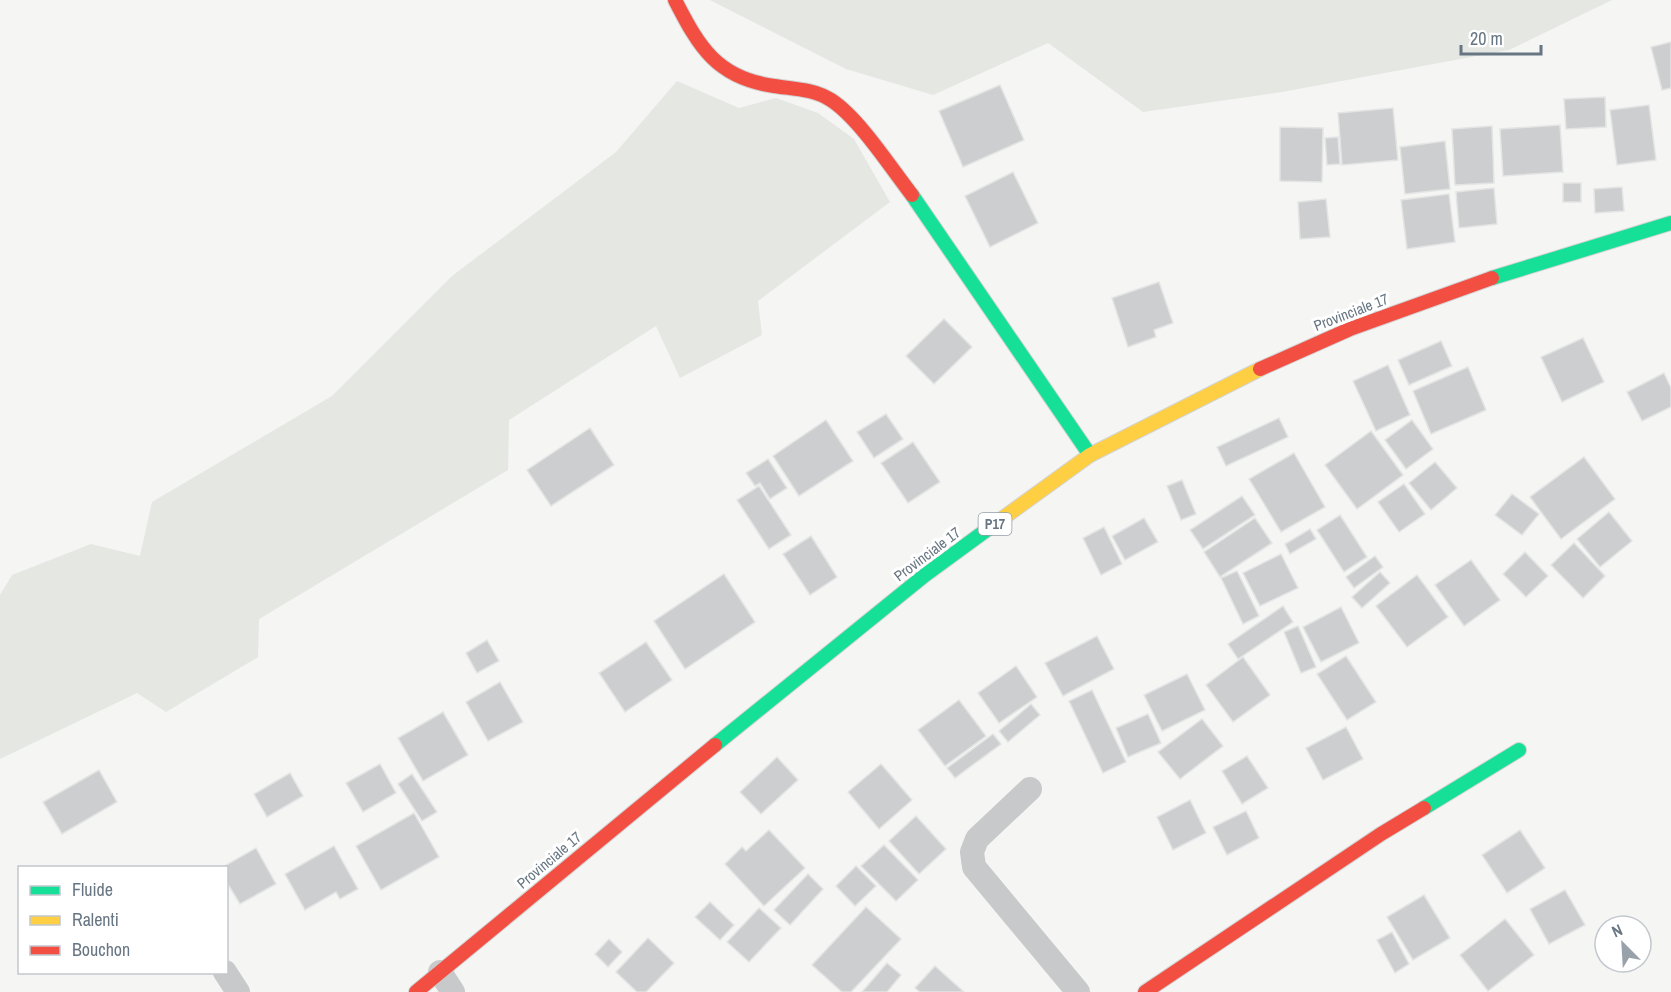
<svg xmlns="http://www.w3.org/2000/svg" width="1671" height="992" font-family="'Archivo Narrow',sans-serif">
<rect width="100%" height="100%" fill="#f5f5f4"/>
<!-- green -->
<g fill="#e4e7e2">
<polygon points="710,0 1612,0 1509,50 1282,92 1143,112 1048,43 933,95 846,69"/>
<polygon points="677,81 739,108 776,98 818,113 854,139 890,202 758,301 762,335 680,378 656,326 509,420 508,470 259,619 258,657 166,712 137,693 0,759 0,595 12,575 91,544 140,556 152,502 332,396 452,276 616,152"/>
</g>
<!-- building -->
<g fill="#cccecf" stroke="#e4e4e4" stroke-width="1.5">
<polygon points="1671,42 1671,88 1662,90 1651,47"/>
<polygon points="1000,85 1024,140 963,167 939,111"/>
<polygon points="1605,97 1606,127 1566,129 1564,99"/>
<polygon points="1649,105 1656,160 1617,165 1610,110"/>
<polygon points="1393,108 1398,160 1342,165 1338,113"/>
<polygon points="1560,125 1563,172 1503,176 1500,129"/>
<polygon points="1492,126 1494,183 1455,185 1452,129"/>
<polygon points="1280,127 1323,128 1322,182 1280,181"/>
<polygon points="1338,137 1340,164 1327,165 1325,138"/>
<polygon points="1445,141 1450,189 1405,194 1400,147"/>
<polygon points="1013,172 1038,223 990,247 965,196"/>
<rect x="1563" y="183" width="18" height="19"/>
<polygon points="1622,187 1624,211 1595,213 1594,189"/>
<polygon points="1494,188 1497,224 1459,228 1456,192"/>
<polygon points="1449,194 1455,242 1407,249 1401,200"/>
<polygon points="1326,199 1330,237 1300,239 1298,202"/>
<polygon points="1159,282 1173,323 1154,330 1156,337 1128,347 1112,298"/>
<polygon points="944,319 972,347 934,384 906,356"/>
<polygon points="1583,338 1604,382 1562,402 1541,357"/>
<polygon points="1441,341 1452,366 1409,385 1398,360"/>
<polygon points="1388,365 1410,415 1376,431 1353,381"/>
<polygon points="1468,367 1486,410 1431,434 1413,391"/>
<polygon points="1664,373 1671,388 1671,407 1642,421 1627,392"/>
<polygon points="886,414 903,439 874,458 857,432"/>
<polygon points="1279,418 1288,437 1226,466 1217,447"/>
<polygon points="826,420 853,461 799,496 773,456"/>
<polygon points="1412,420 1433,449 1406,469 1385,440"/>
<polygon points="590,428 614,465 551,506 527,470"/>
<polygon points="1371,431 1403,475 1357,509 1325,465"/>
<polygon points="913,442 940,482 908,503 881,463"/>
<polygon points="1294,453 1325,507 1281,532 1249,479"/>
<polygon points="1584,457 1615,499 1561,539 1530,497"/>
<polygon points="768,459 787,488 770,499 760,483 755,486 746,473"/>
<polygon points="1435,462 1457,488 1431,510 1409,483"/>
<polygon points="1182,480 1196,514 1181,520 1167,486"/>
<polygon points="1404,484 1425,514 1399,532 1378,502"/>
<polygon points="759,486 791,535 769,549 737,500"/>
<polygon points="1512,494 1539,514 1522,535 1495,515"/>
<polygon points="1242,496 1255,515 1203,549 1190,530"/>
<polygon points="1609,512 1632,541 1600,567 1577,539"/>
<polygon points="1340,515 1367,557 1344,572 1317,530"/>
<polygon points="1144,518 1158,542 1125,560 1112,536"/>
<polygon points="1255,518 1272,543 1220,577 1204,552"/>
<polygon points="1104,527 1122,564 1101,575 1083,538"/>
<polygon points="1310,529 1316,539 1290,554 1285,544"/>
<polygon points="811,536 837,577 810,595 783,554"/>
<polygon points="1574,543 1605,576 1583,598 1551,565"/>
<polygon points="1525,552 1548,576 1526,597 1503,574"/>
<polygon points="1281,554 1298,588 1260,606 1243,573"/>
<polygon points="1375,556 1383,567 1354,588 1346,577"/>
<polygon points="1471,560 1500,600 1464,626 1435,585"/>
<polygon points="1237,571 1259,616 1243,624 1221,578"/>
<polygon points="1380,572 1390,583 1362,608 1352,597"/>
<polygon points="724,574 755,622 685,669 654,621"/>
<polygon points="1417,575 1448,617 1407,647 1376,606"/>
<polygon points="1283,606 1293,622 1238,659 1228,644"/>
<polygon points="1341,607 1359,643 1321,662 1303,627"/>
<polygon points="1298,626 1316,667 1301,673 1284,632"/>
<polygon points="1097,636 1114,669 1063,696 1045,663"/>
<polygon points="487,640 499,661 477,673 466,653"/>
<polygon points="646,642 672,680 625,712 599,673"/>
<polygon points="1346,656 1376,702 1347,720 1317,674"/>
<polygon points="1243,657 1270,695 1233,722 1206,685"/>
<polygon points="1016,666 1037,697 999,723 978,693"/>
<polygon points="1187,674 1205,710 1162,731 1144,695"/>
<polygon points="500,682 523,722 488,741 466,702"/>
<polygon points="1092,690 1126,762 1103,773 1069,701"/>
<polygon points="959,700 986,736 945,766 918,730"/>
<polygon points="1031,704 1040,715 1008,742 999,731"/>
<polygon points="443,712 468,755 423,781 398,738"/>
<polygon points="1148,714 1161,743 1128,757 1116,728"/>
<polygon points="1202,719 1223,746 1180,779 1158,752"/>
<polygon points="1346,727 1363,759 1323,780 1306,748"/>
<polygon points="993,734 1001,744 955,778 947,768"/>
<polygon points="1247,756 1268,788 1242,804 1222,771"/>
<polygon points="777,757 798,780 761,814 740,792"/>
<polygon points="380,764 396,793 363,812 346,783"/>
<polygon points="881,764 912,800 879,829 848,792"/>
<polygon points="99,770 117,802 62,834 43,802"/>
<polygon points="290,773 303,796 267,817 254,794"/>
<polygon points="412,774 437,812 422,821 398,784"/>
<polygon points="1190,800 1206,833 1173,850 1157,817"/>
<polygon points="1246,811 1259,838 1227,855 1213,827"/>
<polygon points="414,813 439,857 381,890 356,846"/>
<polygon points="916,816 946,849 919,874 889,841"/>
<polygon points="769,830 805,868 764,906 725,864 742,847 746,851"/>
<polygon points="1520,830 1545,868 1507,893 1482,855"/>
<polygon points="884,845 918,880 896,901 861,866"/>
<polygon points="334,846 358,889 340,899 336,892 305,910 285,874"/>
<polygon points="256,848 276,884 240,904 226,881 226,868 221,868"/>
<polygon points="856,866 876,886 855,906 836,886"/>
<polygon points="808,874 823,889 790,925 774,910"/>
<polygon points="1565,890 1585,925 1549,944 1530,909"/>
<polygon points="1424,895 1450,938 1413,960 1387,917"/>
<polygon points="710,902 734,925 720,940 695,917"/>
<polygon points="866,907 901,939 851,992 842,992 812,965"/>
<polygon points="759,908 781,928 749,962 727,942"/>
<polygon points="1505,919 1534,955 1488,991 1460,955"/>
<polygon points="1392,932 1409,964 1395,973 1377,940"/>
<polygon points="648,938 674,963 646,992 637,992 616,972"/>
<polygon points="609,939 622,952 608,967 595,954"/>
<polygon points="887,963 901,975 887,992 862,992"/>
<polygon points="935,966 964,992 920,992 915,988"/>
</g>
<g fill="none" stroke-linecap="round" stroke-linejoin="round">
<!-- fast casing -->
<g stroke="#d2d3d3" stroke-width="16">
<g id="fast">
<polyline points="912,195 1090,455"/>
<polyline points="1492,278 1671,223"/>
<polyline points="715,745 925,575 992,526"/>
<polyline points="1424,808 1519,750"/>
</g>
</g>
<!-- slow casing -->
<g stroke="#d2d3d3" stroke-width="16">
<polyline id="slow" points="992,526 1090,455 1260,369"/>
</g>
<!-- jam casing -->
<g stroke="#d2d3d3" stroke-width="16">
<g id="jam">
<path d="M675,0C699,47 717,78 774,86C794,89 814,89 831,100C859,118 891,168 912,195"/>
<polyline points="1260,369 1350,329 1492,278"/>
<polyline points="416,992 715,745"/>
<polyline points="1145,992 1381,834 1424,808"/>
</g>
</g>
<!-- street -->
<g stroke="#c8c9ca" stroke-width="24">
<polyline points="1030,789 977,839 972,852 974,867 1078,992"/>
<polyline points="225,972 238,992"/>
<polyline points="440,972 453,992"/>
</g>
<!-- fast -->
<use href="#fast" stroke="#16e098" stroke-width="14"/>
<!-- slow -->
<use href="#slow" stroke="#ffcf43" stroke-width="14"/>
<!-- jam -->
<use href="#jam" stroke="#f24e42" stroke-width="14"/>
</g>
<g text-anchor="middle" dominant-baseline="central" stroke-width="6" stroke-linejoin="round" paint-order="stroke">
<!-- shield labels -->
<rect fill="#fff" stroke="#959fa8" stroke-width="1.5" x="978.5" y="513" width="33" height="22" rx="4.5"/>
<g font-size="14" font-weight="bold" fill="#677682">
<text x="995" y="524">P17</text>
</g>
<!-- street labels -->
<g font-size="15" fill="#677682" stroke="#fff">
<text transform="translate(1351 312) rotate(-21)">Provinciale 17</text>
<text transform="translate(927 554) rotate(-37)">Provinciale 17</text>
<text transform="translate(549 860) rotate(-40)">Provinciale 17</text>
</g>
</g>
<!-- legend -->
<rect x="18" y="866" width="210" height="108" fill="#ffffff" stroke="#c2c8cd" stroke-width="1.5"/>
<rect x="30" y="886" width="30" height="9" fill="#16e098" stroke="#c2c8cd" stroke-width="1.5"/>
<text x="72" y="896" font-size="18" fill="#677682">Fluide</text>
<rect x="30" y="916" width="30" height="9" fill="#ffcf43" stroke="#c2c8cd" stroke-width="1.5"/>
<text x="72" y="926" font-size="18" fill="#677682">Ralenti</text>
<rect x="30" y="946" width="30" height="9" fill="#f24e42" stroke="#c2c8cd" stroke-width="1.5"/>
<text x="72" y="956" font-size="18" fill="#677682">Bouchon</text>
<!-- north arrow -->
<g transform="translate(1623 944) rotate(336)"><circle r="28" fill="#ffffff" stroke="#c2c8cd" stroke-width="1.5"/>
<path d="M0-4.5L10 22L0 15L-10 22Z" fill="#99a2aa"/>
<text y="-9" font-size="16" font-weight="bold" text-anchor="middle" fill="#677682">N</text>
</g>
<!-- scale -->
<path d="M1461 45v9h80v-9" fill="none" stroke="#677682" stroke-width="3"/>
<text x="1470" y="45" font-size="18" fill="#677682" stroke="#ffffff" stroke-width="4.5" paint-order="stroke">20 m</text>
</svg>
